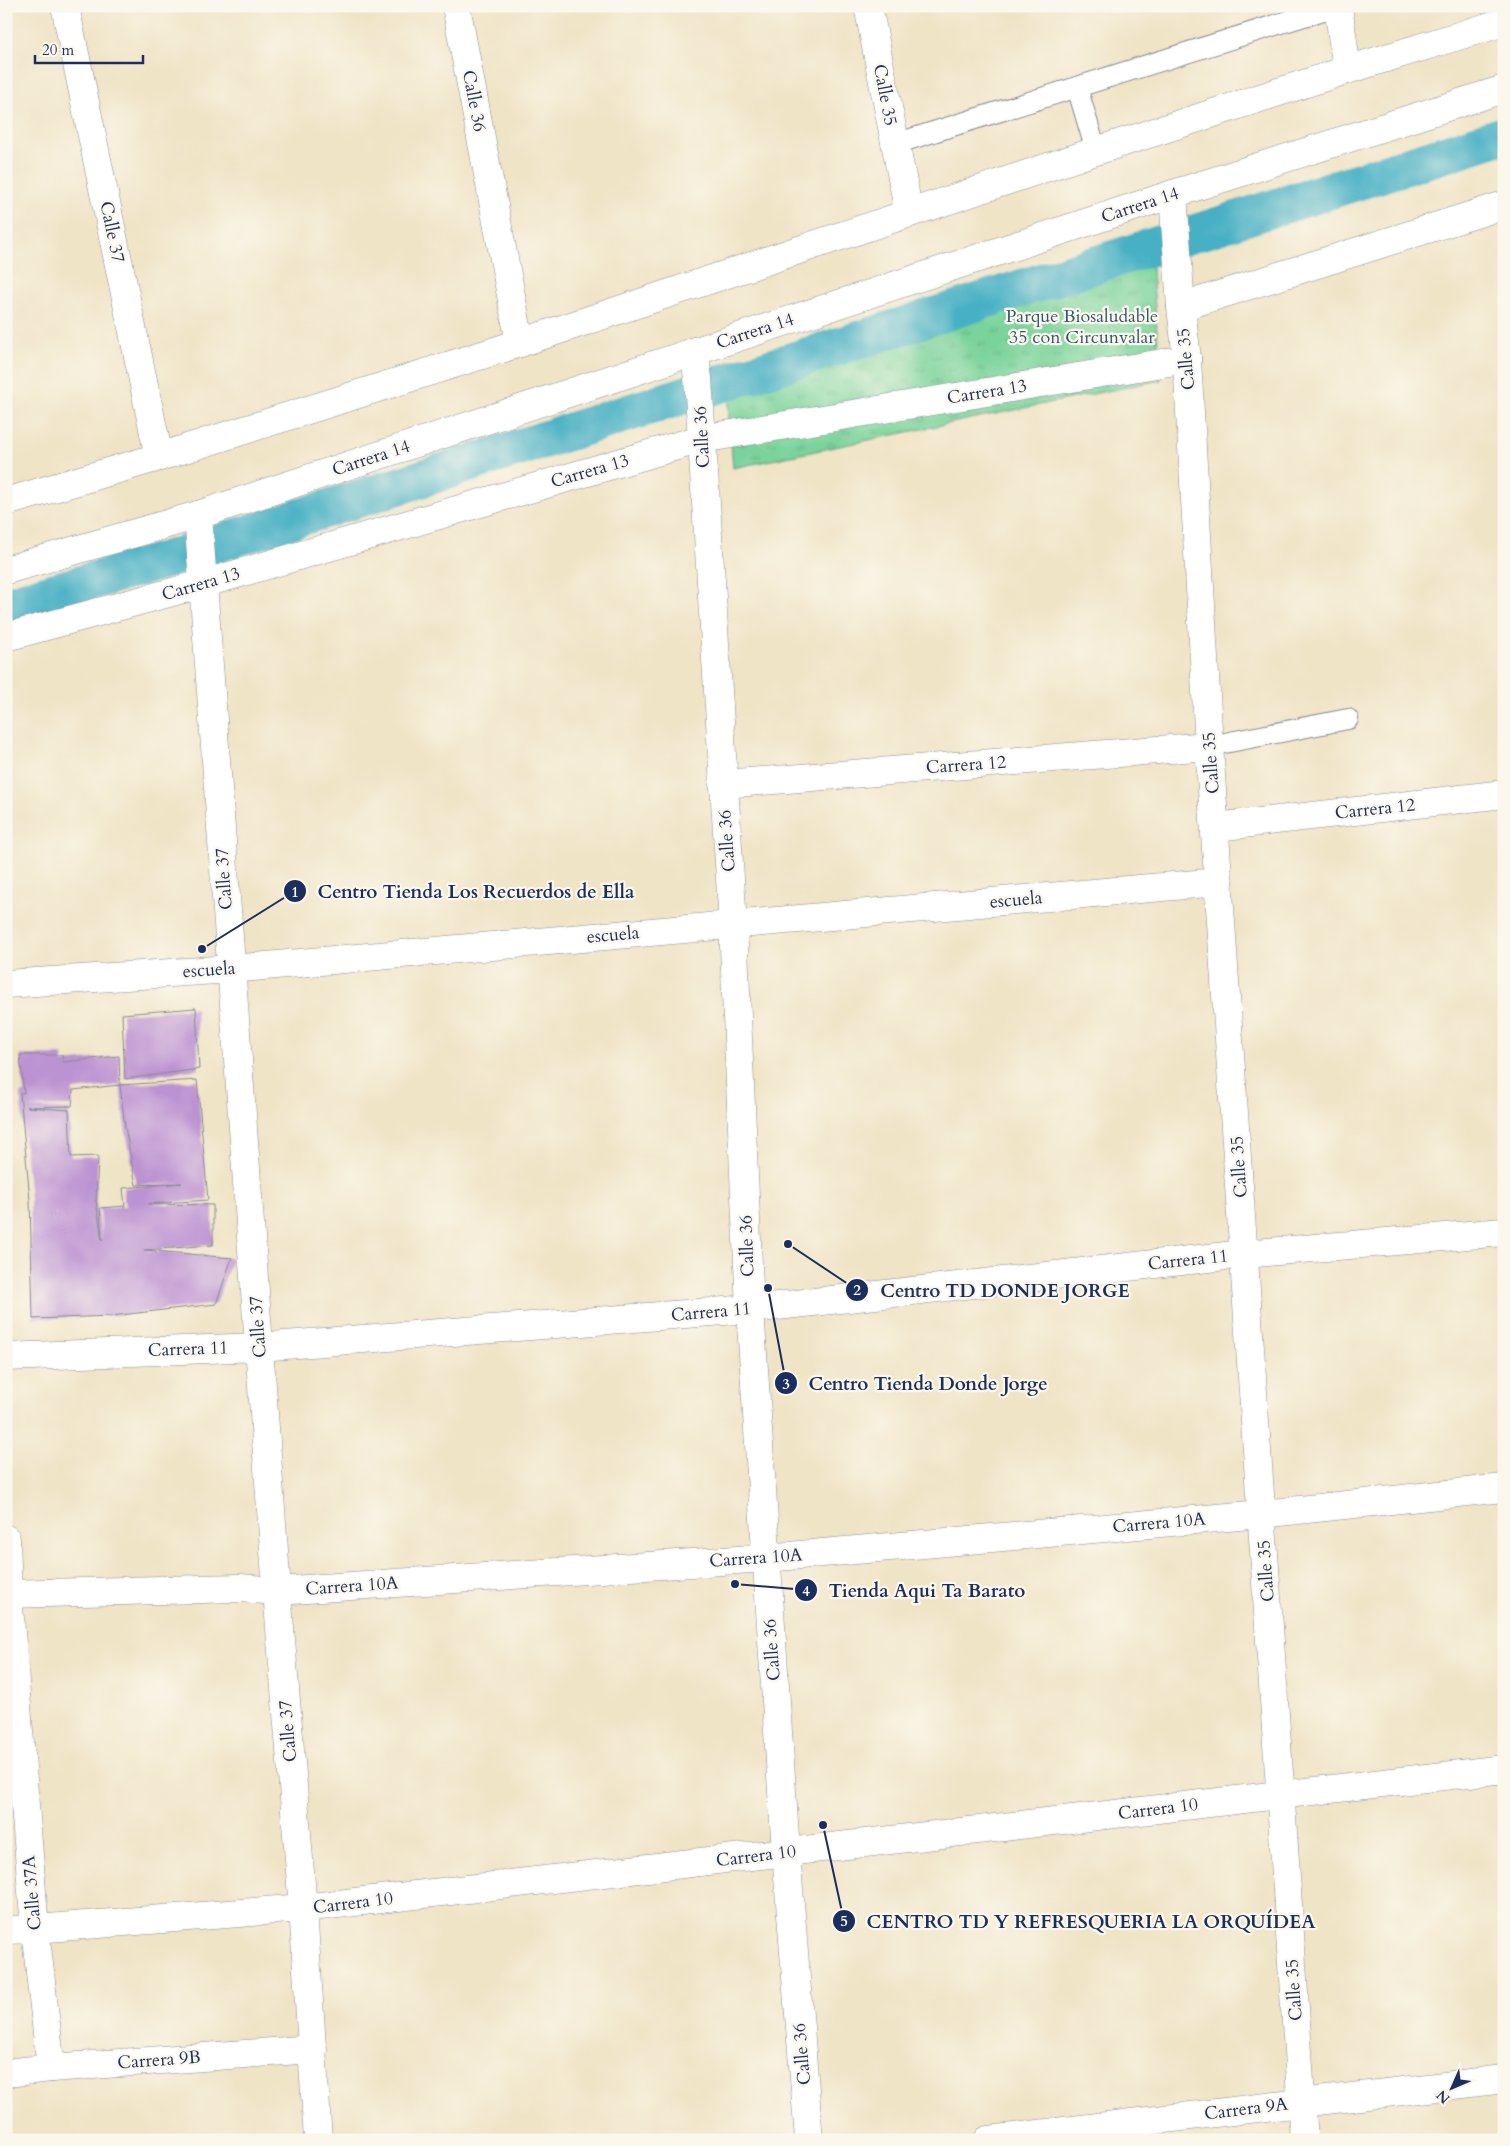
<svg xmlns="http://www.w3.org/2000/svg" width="1510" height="2146" font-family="Cardo,serif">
<defs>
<pattern id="grass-tufts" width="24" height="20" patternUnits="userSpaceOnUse" patternTransform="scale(1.25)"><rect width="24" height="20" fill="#79d39a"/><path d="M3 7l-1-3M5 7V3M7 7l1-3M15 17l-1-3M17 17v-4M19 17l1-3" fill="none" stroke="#68b587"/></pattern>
</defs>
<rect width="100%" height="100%" fill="#fbf7ec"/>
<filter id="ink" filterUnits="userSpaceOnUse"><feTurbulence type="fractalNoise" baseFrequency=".02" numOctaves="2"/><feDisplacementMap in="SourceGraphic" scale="10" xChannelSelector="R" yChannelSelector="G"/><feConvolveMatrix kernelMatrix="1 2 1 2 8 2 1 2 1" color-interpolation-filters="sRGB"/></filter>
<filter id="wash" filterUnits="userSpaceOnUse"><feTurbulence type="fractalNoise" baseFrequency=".0096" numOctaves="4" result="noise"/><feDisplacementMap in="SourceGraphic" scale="20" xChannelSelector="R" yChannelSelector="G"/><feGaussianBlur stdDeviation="1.12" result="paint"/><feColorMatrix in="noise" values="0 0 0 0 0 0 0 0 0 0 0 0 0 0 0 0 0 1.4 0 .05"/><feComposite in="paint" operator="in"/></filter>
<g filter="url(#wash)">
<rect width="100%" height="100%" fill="#f0e4c6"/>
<!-- grass -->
<polygon fill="url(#grass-tufts)" stroke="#4a817c" points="1149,233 1161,380 733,468 729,419 728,367"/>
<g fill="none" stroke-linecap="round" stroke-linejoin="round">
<!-- canal -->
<polyline stroke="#46b0c4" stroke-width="38" points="6,605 159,562 1504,135"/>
</g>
<g id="blocks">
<!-- building -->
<g fill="#bc93d2">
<polygon points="196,1008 199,1069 125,1079 122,1014"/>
<polygon points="20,1055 62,1055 63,1062 119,1056 120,1085 73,1090 72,1106 27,1107 69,1110 71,1157 98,1156 96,1201 102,1240 100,1208 125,1206 123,1188 182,1183 136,1185 125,1127 120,1085 197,1080 208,1200 148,1204 213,1205 213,1245 144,1250 232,1258 216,1304 111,1316 33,1319 30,1200 20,1093 24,1093"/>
</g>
</g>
</g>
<g filter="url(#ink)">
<use href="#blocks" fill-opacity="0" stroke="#868a92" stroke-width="1"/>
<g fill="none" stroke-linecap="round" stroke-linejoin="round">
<!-- service casing -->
<g stroke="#868a92" stroke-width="22">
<g id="service">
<polyline points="1077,87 1096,151"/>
<polyline points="895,144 1336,6"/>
<polyline points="1209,746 1348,719"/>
</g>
</g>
<!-- minor casing -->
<g stroke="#868a92" stroke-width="29">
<g id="minor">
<polyline points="65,6 159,457"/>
<polyline points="456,6 520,343"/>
<polyline points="868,6 909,213"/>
<polyline points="1338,6 1347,70"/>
<polyline points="1173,194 1181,307 1187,359 1209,746 1304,2140"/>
<polyline points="1181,307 1504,205"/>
<polyline points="694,351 698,378 733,925 750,1309 786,1852 809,2140"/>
<polyline points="198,515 277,1591 303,1908 318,2140"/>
<polyline points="6,637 202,584 701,439 1187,359"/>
<polyline points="723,784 1209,746"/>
<polyline points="1216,827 1504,794"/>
<polyline points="6,984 231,969 1219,882"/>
<polyline points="6,1357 259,1347 750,1309 1244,1254 1504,1232"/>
<polyline points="6,1539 8,1594 35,1929 51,2068"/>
<polyline points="6,1594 240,1588 277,1591 766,1558 1262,1514 1504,1488"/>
<polyline points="6,1930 35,1929 303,1908 1504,1769"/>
<polyline points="6,2073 51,2068 313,2049"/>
<polyline points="988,2140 1504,2079"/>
</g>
</g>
<!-- secondary casing -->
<g stroke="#868a92" stroke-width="29">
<g id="secondary">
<polyline points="6,502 159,457 520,343 1096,151 1347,70 1504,22"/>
<polyline points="6,570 198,515 1173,194 1504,89"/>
</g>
</g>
<!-- service -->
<use href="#service" stroke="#fff" stroke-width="20"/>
<!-- minor -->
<use href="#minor" stroke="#fff" stroke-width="28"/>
<!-- secondary -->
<use href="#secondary" stroke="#fff" stroke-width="28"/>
</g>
</g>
<g text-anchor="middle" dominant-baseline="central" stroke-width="4.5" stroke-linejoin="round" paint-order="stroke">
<!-- street labels -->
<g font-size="18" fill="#1b2f5e" stroke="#fbf7ec">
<text transform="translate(885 95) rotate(79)">Calle 35</text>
<text transform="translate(474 101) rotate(79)">Calle 36</text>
<text transform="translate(1140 205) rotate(-18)">Carrera 14</text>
<text transform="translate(112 232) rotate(78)">Calle 37</text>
<text transform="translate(755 331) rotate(-18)">Carrera 14</text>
<text transform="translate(1186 359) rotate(-95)">Calle 35</text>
<text transform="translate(987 392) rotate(-9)">Carrera 13</text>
<text transform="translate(702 437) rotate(-93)">Calle 36</text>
<text transform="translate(371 458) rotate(-18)">Carrera 14</text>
<text transform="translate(590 471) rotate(-16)">Carrera 13</text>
<text transform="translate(201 584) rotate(-16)">Carrera 13</text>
<text transform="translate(1211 763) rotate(-94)">Calle 35</text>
<text transform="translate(966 765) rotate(-4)">Carrera 12</text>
<text transform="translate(1375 809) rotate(-6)">Carrera 12</text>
<text transform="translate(727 841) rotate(-94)">Calle 36</text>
<text transform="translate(224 879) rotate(-94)">Calle 37</text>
<text transform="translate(1016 900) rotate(-5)">escuela</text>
<text transform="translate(613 935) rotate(-5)">escuela</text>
<text transform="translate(209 970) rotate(-4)">escuela</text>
<text transform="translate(1239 1167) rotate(-94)">Calle 35</text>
<text transform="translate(747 1246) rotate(-92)">Calle 36</text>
<text transform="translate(1188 1260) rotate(-6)">Carrera 11</text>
<text transform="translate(711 1312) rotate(-5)">Carrera 11</text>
<text transform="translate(258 1327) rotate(-94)">Calle 37</text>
<text transform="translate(188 1349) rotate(-2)">Carrera 11</text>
<text transform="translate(1159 1523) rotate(-5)">Carrera 10A</text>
<text transform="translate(756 1558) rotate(-4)">Carrera 10A</text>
<text transform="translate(1266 1571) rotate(-94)">Calle 35</text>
<text transform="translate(352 1586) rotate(-4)">Carrera 10A</text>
<text transform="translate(772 1650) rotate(-94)">Calle 36</text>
<text transform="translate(288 1731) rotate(-95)">Calle 37</text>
<text transform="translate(1158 1809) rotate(-7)">Carrera 10</text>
<text transform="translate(756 1856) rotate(-7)">Carrera 10</text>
<text transform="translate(32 1893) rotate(-95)">Calle 37A</text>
<text transform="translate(353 1903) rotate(-7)">Carrera 10</text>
<text transform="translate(1294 1990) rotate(-94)">Calle 35</text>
<text transform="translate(802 2054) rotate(-95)">Calle 36</text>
<text transform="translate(159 2060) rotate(-4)">Carrera 9B</text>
<text transform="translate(1246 2109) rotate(-7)">Carrera 9A</text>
</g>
<!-- park labels -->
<g font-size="18" fill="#32586d" stroke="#fbf7ec">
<text x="1082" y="316">Parque Biosaludable<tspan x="1082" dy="21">35 con Circunvalar</tspan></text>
</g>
</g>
<!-- callouts -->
<path fill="none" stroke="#1b2f5e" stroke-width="2" d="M202 949L295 891M788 1244L857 1290M768 1288L786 1383M735 1584L806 1590M823 1825L844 1921"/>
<g fill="#1b2f5e" stroke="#fbf7ec" stroke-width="2">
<circle cx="202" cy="949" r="5"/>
<circle cx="788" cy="1244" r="5"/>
<circle cx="768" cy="1288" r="5"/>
<circle cx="735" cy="1584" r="5"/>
<circle cx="823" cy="1825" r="5"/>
<circle cx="295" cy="891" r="12"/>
<circle cx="857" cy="1290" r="12"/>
<circle cx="786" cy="1383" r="12"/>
<circle cx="806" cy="1590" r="12"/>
<circle cx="844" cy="1921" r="12"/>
</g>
<g font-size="15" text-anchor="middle" font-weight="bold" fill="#fff">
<text x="295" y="897">1</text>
<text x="857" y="1295">2</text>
<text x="786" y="1389">3</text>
<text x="806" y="1596">4</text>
<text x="844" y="1926">5</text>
</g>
<g font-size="19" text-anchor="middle" font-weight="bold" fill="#1b2f5e" stroke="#fbf7ec" stroke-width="4.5" stroke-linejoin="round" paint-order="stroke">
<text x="476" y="898">Centro Tienda Los Recuerdos de Ella</text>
<text x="1005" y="1297">Centro TD DONDE JORGE</text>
<text x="928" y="1390">Centro Tienda Donde Jorge</text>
<text x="927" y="1597">Tienda Aqui Ta Barato</text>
<text x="1091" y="1928">CENTRO TD Y REFRESQUERIA LA ORQUÍDEA</text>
</g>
<!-- margin -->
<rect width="1510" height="2146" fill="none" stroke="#fbf7ec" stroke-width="25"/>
<!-- north arrow -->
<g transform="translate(1452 2088) rotate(225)" stroke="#fbf7ec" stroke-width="4" paint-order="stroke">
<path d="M0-4L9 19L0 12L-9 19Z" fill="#1b2f5e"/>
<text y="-8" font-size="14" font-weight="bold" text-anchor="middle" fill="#1b2f5e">N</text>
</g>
<!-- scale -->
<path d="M35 55v8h108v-8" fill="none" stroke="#1b2f5e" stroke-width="2.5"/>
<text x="42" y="55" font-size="15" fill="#1b2f5e" stroke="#fbf7ec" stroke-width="4" paint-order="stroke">20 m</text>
</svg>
